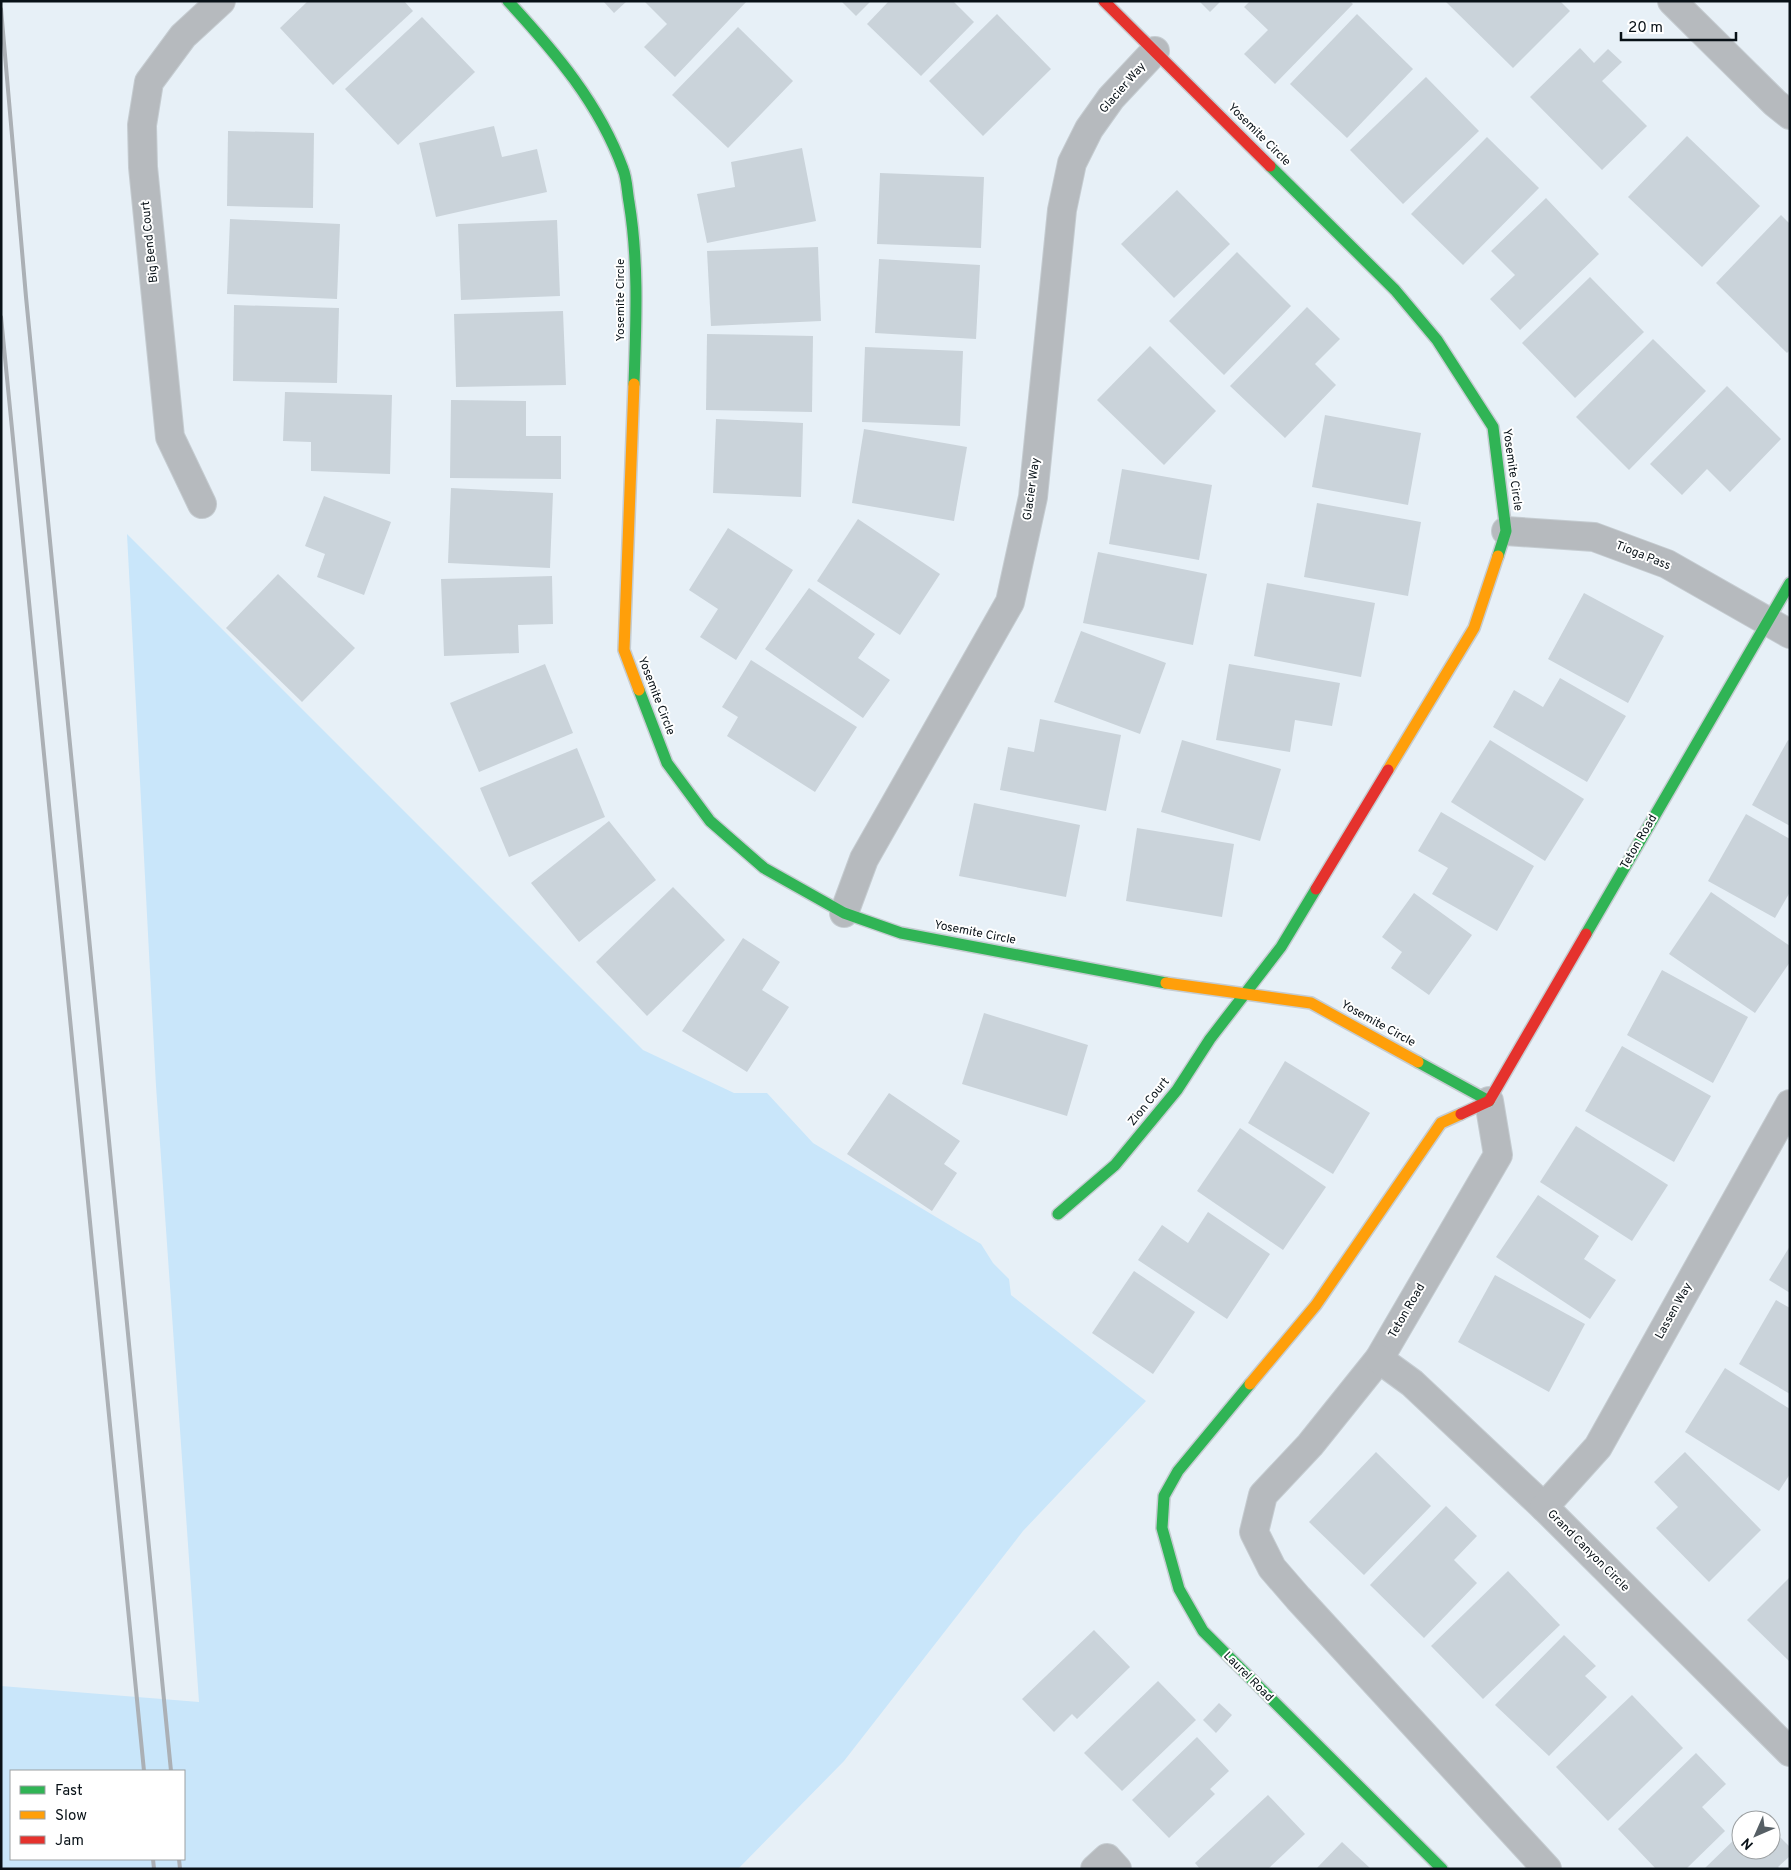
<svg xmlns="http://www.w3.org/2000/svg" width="1791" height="1870" font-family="Overpass,sans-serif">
<rect width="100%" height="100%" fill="#e7f0f7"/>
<!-- green -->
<path fill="#c9e6fa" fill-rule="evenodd" d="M127,534L643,1050L734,1093H767L813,1143L981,1244L993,1263L1009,1279L1011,1295L1146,1401L1023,1531L844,1761L738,1869H1V1686L199,1702L156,1086ZM11,1771H184V1859H11Z"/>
<!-- building -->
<g fill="#cad3da">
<polygon points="308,1 404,1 413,11 333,85 280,28"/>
<polygon points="603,1 627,1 614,13"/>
<polygon points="644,1 747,1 675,77 644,47 667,24"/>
<polygon points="841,1 871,1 856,16"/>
<polygon points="889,1 953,1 974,22 921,76 867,24"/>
<polygon points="1199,1 1221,1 1210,12"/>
<polygon points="1250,1 1350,1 1353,4 1275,84 1244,54 1268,30 1244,7"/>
<polygon points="1445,1 1560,1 1570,11 1513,68"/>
<polygon points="997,14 1051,69 983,136 929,81"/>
<polygon points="1357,14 1413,69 1347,138 1290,84"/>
<polygon points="422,17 475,72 398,145 345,89"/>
<polygon points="738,27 793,81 728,148 672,95"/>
<polygon points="1580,48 1594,63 1608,49 1622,62 1602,81 1647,126 1602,170 1530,97"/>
<polygon points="1426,77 1479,131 1403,204 1350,150"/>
<polygon points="494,126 502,157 537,149 547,192 436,217 419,143"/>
<polygon points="228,131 314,133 313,208 227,206"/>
<polygon points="1687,136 1760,206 1702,267 1628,197"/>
<polygon points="1487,137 1539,188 1463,265 1411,214"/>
<polygon points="802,148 816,221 707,243 697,194 735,187 731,162"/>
<polygon points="880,173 984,177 981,248 877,244"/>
<polygon points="1177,190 1230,244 1174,298 1121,244"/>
<polygon points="1546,198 1599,254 1520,330 1490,299 1515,275 1491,251"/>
<polygon points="1781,215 1790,224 1790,350 1787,353 1716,283"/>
<polygon points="230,219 340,224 337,299 227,294"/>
<polygon points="557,220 560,296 461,300 458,224"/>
<polygon points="818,247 821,321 711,326 707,251"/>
<polygon points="1237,252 1291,306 1224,375 1169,321"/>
<polygon points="879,259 980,265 976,339 875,333"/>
<polygon points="1590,277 1644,332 1575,398 1522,343"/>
<polygon points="234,305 339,308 337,383 233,381"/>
<polygon points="1307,307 1340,339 1315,364 1336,385 1285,438 1230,386"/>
<polygon points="563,311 566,385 456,387 454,314"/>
<polygon points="707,334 813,336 812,412 706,410"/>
<polygon points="1653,339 1706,391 1629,470 1576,417"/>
<polygon points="1150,346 1216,411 1164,465 1097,400"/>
<polygon points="865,347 963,351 960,426 862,422"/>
<polygon points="1727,386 1781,439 1730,492 1707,469 1682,495 1650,464"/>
<polygon points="285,392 392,395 390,474 311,471 311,442 283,441"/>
<polygon points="451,400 526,401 526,436 561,436 561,479 450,478"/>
<polygon points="1325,415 1421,433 1408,505 1312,487"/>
<polygon points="716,419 803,423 801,497 713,493"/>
<polygon points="864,429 967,447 954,521 852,503"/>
<polygon points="1122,469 1212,485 1199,560 1109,544"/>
<polygon points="451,488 553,493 550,568 448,563"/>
<polygon points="324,496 391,522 364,595 317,577 325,554 305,546"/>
<polygon points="1317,503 1421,522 1408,596 1304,577"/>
<polygon points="858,519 940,574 900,635 817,581"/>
<polygon points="728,528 793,570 736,660 700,637 718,609 689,590"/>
<polygon points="1098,552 1207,574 1193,645 1083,623"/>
<polygon points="278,574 355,648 302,702 226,628"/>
<polygon points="552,576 553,624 518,625 519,653 444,656 441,579"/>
<polygon points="1267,583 1375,603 1361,677 1254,656"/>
<polygon points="809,588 875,634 858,658 890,680 863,718 765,649"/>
<polygon points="1584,593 1664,636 1628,703 1548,659"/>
<polygon points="1081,631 1166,663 1140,734 1054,702"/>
<polygon points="751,660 857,727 815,792 727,736 738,717 722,707"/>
<polygon points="545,664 573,733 479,772 450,703"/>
<polygon points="1229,664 1340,683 1332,726 1295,720 1290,752 1216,740"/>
<polygon points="1560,678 1626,716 1587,782 1493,727 1514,690 1543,707"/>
<polygon points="1040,719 1121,735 1106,811 1000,790 1008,747 1034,752"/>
<polygon points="1182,740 1281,769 1260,841 1161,812"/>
<polygon points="1490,740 1584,799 1545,861 1451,802"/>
<polygon points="1788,740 1790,741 1790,826 1752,805"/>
<polygon points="577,748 605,817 509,857 480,788"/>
<polygon points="974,803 1080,825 1066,897 959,876"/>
<polygon points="1441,812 1534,866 1497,931 1432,894 1448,868 1418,851"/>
<polygon points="1746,814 1790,839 1790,892 1775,918 1708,881"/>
<polygon points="609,821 656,880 579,942 531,883"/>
<polygon points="1137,828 1234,844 1222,917 1126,901"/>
<polygon points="673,887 725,940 647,1016 596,962"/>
<polygon points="1711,892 1790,946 1790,962 1755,1013 1669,954"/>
<polygon points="1414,893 1472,935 1429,995 1391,968 1402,952 1382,937"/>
<polygon points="743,938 780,962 762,990 789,1007 747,1072 682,1031"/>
<polygon points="1662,970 1748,1017 1713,1083 1627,1035"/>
<polygon points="984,1013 1088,1045 1067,1116 962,1084"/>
<polygon points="1622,1046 1711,1096 1674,1162 1585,1111"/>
<polygon points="1285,1061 1370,1113 1333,1174 1248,1123"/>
<polygon points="889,1093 960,1141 944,1164 957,1173 932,1211 847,1154"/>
<polygon points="1576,1126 1668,1185 1632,1241 1540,1182"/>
<polygon points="1240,1128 1326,1187 1283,1250 1197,1191"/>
<polygon points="1538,1195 1599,1236 1584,1259 1616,1280 1590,1319 1496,1257"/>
<polygon points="1208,1212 1270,1254 1227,1319 1138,1260 1162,1225 1188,1243"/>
<polygon points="1790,1246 1790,1293 1769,1280"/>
<polygon points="1134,1271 1195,1312 1153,1374 1092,1333"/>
<polygon points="1495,1275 1585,1324 1549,1392 1458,1342"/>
<polygon points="1776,1300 1790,1308 1790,1394 1739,1364"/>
<polygon points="1725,1368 1790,1409 1790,1474 1779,1491 1685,1432"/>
<polygon points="1376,1452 1431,1506 1364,1575 1309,1522"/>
<polygon points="1685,1452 1761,1530 1709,1582 1656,1528 1678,1507 1654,1482"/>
<polygon points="1446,1506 1477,1536 1454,1560 1477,1583 1424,1638 1370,1585"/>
<polygon points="1508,1571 1560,1625 1483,1699 1431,1646"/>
<polygon points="1790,1577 1790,1662 1747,1620"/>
<polygon points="1094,1630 1130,1667 1077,1719 1072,1714 1054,1732 1022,1699"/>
<polygon points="1564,1635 1596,1666 1585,1676 1607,1697 1549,1756 1495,1705"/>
<polygon points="1158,1681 1196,1720 1122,1791 1084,1753"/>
<polygon points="1632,1695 1683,1748 1608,1821 1556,1767"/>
<polygon points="1219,1703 1232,1715 1216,1733 1203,1720"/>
<polygon points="1197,1737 1229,1771 1210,1789 1215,1794 1169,1838 1132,1800"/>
<polygon points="1696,1753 1726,1784 1702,1807 1725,1831 1686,1869 1656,1869 1618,1829"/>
<polygon points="1268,1795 1305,1834 1268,1869 1200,1869 1195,1863"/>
<polygon points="1771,1828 1790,1847 1790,1856 1778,1867 1780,1869 1704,1869 1741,1833 1741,1850 1771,1850"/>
<polygon points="1342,1842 1371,1869 1316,1869"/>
</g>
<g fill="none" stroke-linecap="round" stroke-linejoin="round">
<!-- street casing -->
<g stroke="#c5ccd1" stroke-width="30">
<g id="street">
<polyline points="1672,1 1775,103 1790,115"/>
<polyline points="202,504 170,437 143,167 142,125 149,82 183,36 221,1"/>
<polyline points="1506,531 1594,537 1667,564 1790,634"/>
<polyline points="844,913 864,859 1010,602 1033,497 1062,210 1072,163 1089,129 1111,98 1155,51"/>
<polyline points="1489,1101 1498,1155 1379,1359 1310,1445 1263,1495 1254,1532 1272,1568 1298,1598 1547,1869"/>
<polyline points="1379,1359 1412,1383 1544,1507 1790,1752"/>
<polyline points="1544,1507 1598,1447 1790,1104"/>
<polyline points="1095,1869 1107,1858 1117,1869"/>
</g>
</g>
<!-- fast casing -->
<g stroke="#c5ccd1" stroke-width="14">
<g id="fast">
<path d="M508,1C555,52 599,103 623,169C627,179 627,191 629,202C639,263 636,323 634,384"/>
<polyline points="1270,166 1395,290 1437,340 1493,427 1506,531 1498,556"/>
<polyline points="639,690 667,763 710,821 764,868 844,913 901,933 1166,983"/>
<polyline points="1586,934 1790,583"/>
<polyline points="1418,1062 1489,1101"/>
<polyline points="1058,1214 1115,1165 1177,1090 1210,1039 1281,947 1316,889"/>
<polyline points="1250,1384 1178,1471 1164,1496 1162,1528 1179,1589 1203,1631 1442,1869"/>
</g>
</g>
<!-- slow casing -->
<g stroke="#c5ccd1" stroke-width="14">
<g id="slow">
<polyline points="634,384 624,650 639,690"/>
<polyline points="1388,770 1474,628 1498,556"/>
<polyline points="1166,983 1311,1003 1418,1062"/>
<polyline points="1250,1384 1316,1305 1441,1123 1461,1114"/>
</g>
</g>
<!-- jam casing -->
<g stroke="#c5ccd1" stroke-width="14">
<g id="jam">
<polyline points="1104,1 1270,166"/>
<polyline points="1316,889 1388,770"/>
<polyline points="1461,1114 1489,1101 1586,934"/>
</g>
</g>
<!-- street -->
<use href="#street" stroke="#b6babe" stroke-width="28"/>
<!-- fast -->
<use href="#fast" stroke="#30b455" stroke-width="11"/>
<!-- slow -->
<use href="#slow" stroke="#ff9f0a" stroke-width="11"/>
<!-- jam -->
<use href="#jam" stroke="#e5322d" stroke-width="11"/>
<!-- rail -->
<g stroke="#abb0b5" stroke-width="4">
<polyline points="1,9 26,297 171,1771"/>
<polyline points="1,317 144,1771"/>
<polyline points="153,1859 154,1869"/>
<polyline points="179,1859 180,1869"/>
</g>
</g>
<g text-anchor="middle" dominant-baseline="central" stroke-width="4" stroke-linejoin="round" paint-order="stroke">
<!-- street labels -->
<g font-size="12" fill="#081117" stroke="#fff">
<text transform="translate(1123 88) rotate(-49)">Glacier Way</text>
<text transform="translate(1259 135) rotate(45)">Yosemite Circle</text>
<text transform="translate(150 242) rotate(-96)">Big Bend Court</text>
<text transform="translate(621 300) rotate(-90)">Yosemite Circle</text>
<text transform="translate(1512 470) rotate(82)">Yosemite Circle</text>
<text transform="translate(1032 489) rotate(-82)">Glacier Way</text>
<text transform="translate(1643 556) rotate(22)">Tioga Pass</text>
<text transform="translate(656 696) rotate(69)">Yosemite Circle</text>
<text transform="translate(1639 842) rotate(-60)">Teton Road</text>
<text transform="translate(975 933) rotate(11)">Yosemite Circle</text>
<text transform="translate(1378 1024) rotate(29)">Yosemite Circle</text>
<text transform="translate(1149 1102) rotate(-51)">Zion Court</text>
<text transform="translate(1407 1311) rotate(-60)">Teton Road</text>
<text transform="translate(1674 1311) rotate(-61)">Lassen Way</text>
<text transform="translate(1588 1551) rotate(45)">Grand Canyon Circle</text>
<text transform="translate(1248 1677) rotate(45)">Laurel Road</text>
</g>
</g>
<!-- border -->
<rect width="1791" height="1870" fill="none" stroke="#081117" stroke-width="5"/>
<!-- legend -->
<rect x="10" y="1770" width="175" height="90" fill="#ffffff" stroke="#9ca0a2"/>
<rect x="20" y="1786" width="25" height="8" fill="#30b455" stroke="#9ca0a2"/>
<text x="55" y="1795" font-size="15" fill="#081117">Fast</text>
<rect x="20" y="1811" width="25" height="8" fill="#ff9f0a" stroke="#9ca0a2"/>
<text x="55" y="1820" font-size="15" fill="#081117">Slow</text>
<rect x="20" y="1836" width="25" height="8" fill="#e5322d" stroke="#9ca0a2"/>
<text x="55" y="1845" font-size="15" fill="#081117">Jam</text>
<!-- north arrow -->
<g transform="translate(1756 1835) rotate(225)"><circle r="24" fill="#ffffff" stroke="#9ca0a2"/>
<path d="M0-4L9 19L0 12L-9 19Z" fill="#565f65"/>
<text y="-8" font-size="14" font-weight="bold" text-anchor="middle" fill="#081117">N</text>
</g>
<!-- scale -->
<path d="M1621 32v8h115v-8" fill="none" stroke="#081117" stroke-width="2.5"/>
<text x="1628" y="32" font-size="15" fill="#081117" stroke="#ffffff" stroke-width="4" paint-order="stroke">20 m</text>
</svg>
